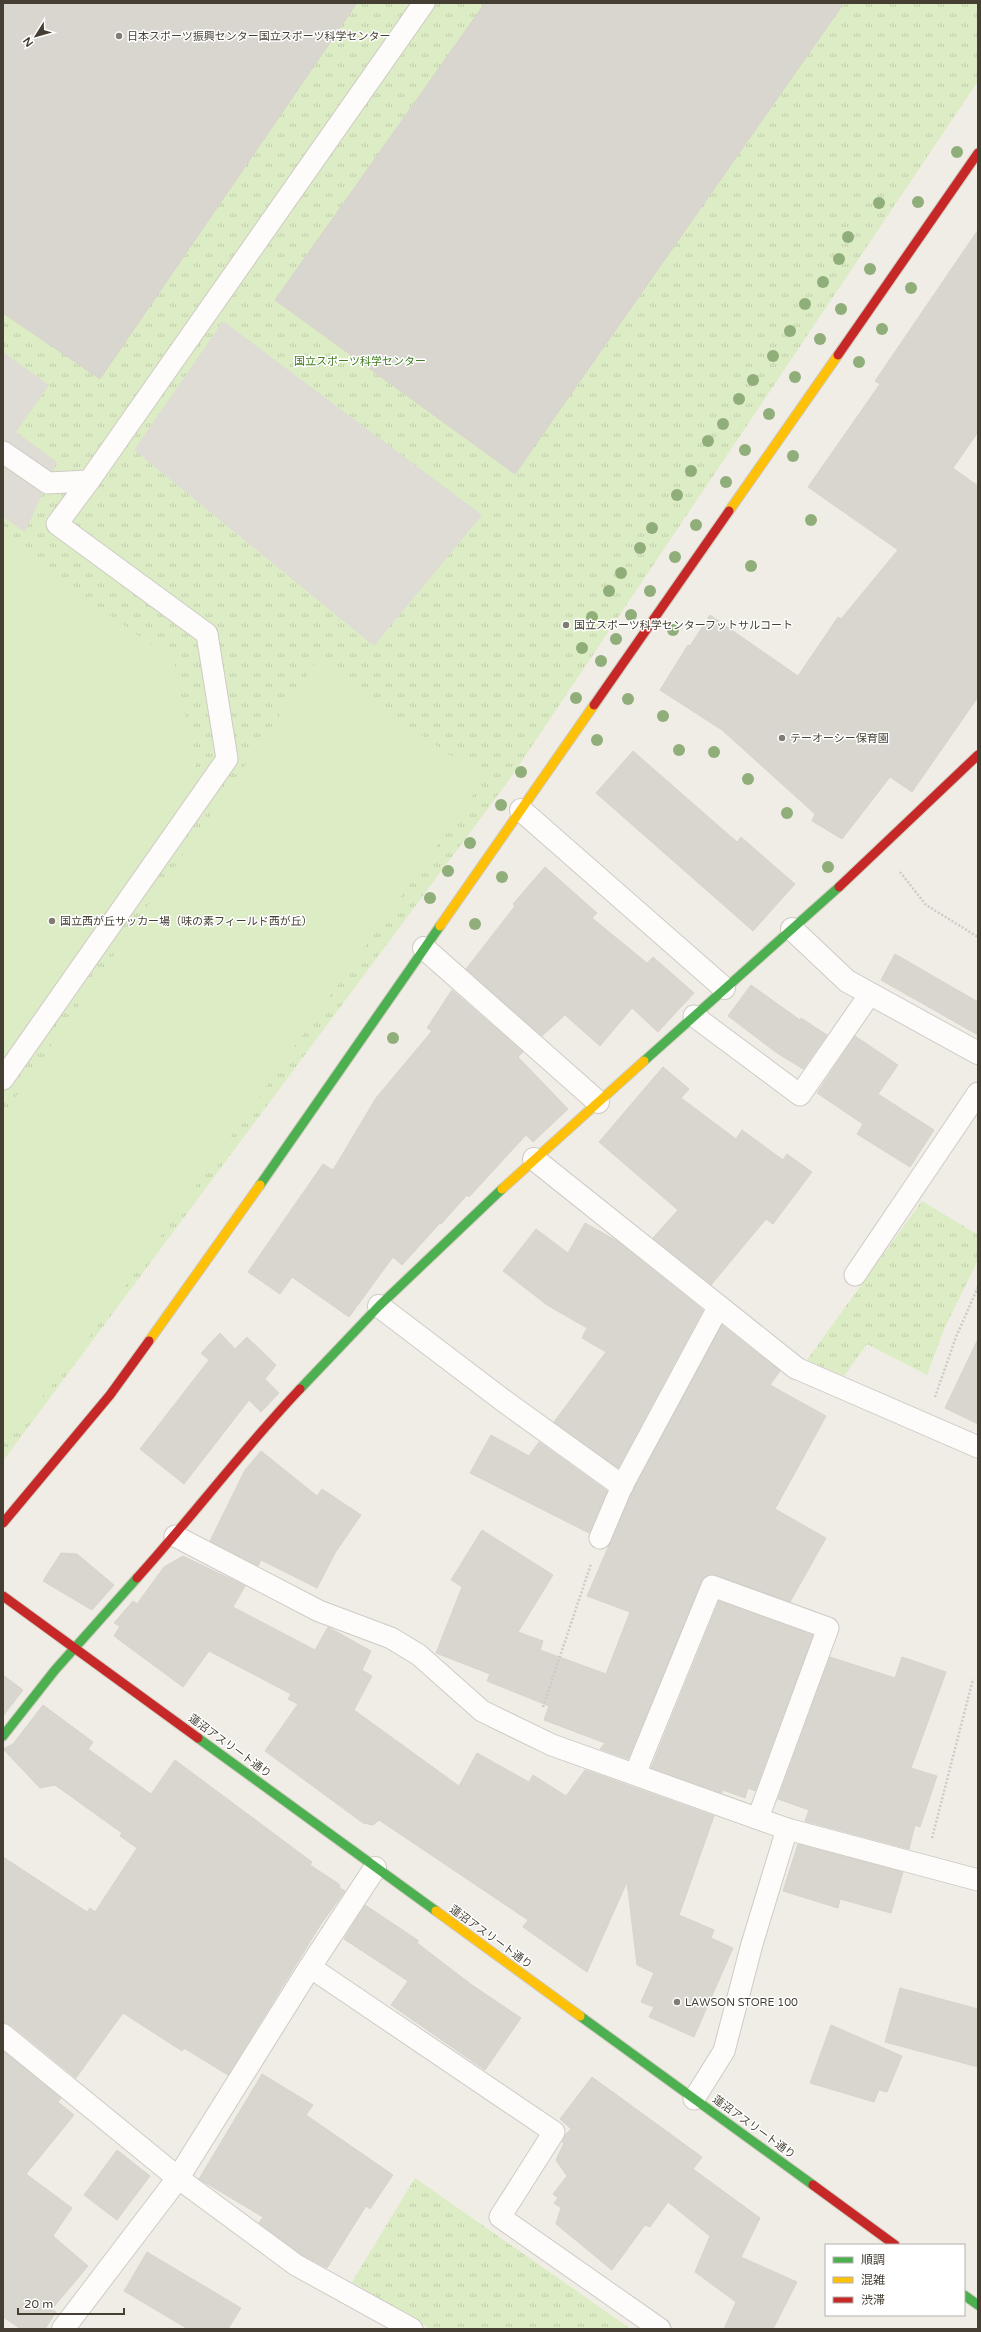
<svg xmlns="http://www.w3.org/2000/svg" width="981" height="2332" font-family="'Varela Round','Noto Sans JP',sans-serif">
<defs>
<pattern id="grass-tufts" width="24" height="20" patternUnits="userSpaceOnUse"><rect width="24" height="20" fill="#dcecc4"/><path d="M3 7l-1-3M5 7V3M7 7l1-3M15 17l-1-3M17 17v-4M19 17l1-3" fill="none" stroke="#becba9"/></pattern>
</defs>
<rect width="100%" height="100%" fill="#f0ede6"/>
<!-- grass -->
<g fill="url(#grass-tufts)">
<polygon points="3,3 978,3 978,81 509,780 3,1461"/>
<polygon points="922,1201 978,1235 978,1260 945,1327 927,1375 867,1344 844,1376 807,1360"/>
<polygon points="415,2178 631,2329 430,2329 352,2282"/>
</g>
<!-- garden -->
<g fill="#dcecc4">
<polygon points="3,538 153,646 172,649 199,784 3,1058"/>
<polygon points="317,661 484,779 69,1365 3,1443 3,1115"/>
</g>
<!-- parking -->
<g fill="#dfdcd6">
<polygon points="223,321 482,515 374,646 134,450"/>
<polygon points="3,352 49,385 16,432 57,462 25,532 3,517"/>
</g>
<!-- building -->
<g fill="#d9d6cf" stroke="#d8d4cc">
<polygon points="3,3 357,3 100,379 3,313"/>
<polygon points="485,3 844,3 515,474 275,300"/>
<polygon points="978,230 978,432 953,468 978,486 978,697 912,792 890,777 842,839 812,821 815,814 722,730 660,690 688,645 690,646 710,615 798,676 838,617 841,619 898,550 808,487 880,384 875,381"/>
<polygon points="633,751 737,842 741,837 795,884 753,931 596,793"/>
<polygon points="545,867 597,913 592,918 647,963 653,957 694,993 658,1032 632,1008 600,1046 565,1015 542,1036 466,969 515,906 513,904"/>
<polygon points="895,954 978,1002 978,1035 881,980"/>
<polygon points="751,985 800,1020 801,1018 827,1035 803,1069 777,1053 728,1016"/>
<polygon points="452,990 523,1052 518,1057 568,1109 533,1142 526,1135 469,1197 467,1195 441,1224 440,1223 402,1265 393,1257 349,1317 292,1277 280,1294 248,1272 323,1164 333,1170 376,1098 432,1031 427,1028"/>
<polygon points="855,1036 898,1065 878,1094 934,1130 910,1167 857,1134 863,1124 817,1093"/>
<polygon points="663,1067 689,1089 681,1098 736,1139 742,1130 783,1160 787,1154 812,1172 773,1224 766,1219 711,1285 653,1238 678,1210 599,1142"/>
<polygon points="585,1223 617,1241 703,1310 618,1468 554,1422 606,1352 582,1338 587,1328 547,1305 503,1271 536,1229 568,1253"/>
<polygon points="722,1325 780,1371 770,1385 826,1416 775,1509 826,1538 790,1602 716,1575 704,1577 628,1759 600,1749 605,1743 544,1720 549,1706 487,1681 490,1674 436,1653 462,1587 451,1580 482,1530 553,1575 518,1632 543,1641 540,1650 606,1674 630,1612 587,1596 633,1490"/>
<polygon points="220,1333 235,1349 247,1337 276,1365 265,1379 279,1393 261,1412 249,1400 184,1484 140,1449 209,1360 201,1353"/>
<polygon points="978,1339 978,1424 945,1408"/>
<polygon points="491,1435 529,1456 539,1442 607,1491 589,1533 470,1473"/>
<polygon points="261,1451 317,1496 322,1489 361,1515 335,1553 317,1588 261,1560 258,1566 210,1541 245,1470"/>
<polygon points="61,1553 77,1554 114,1585 92,1610 43,1581"/>
<polygon points="183,1556 245,1586 233,1607 315,1650 328,1627 371,1651 362,1670 372,1676 354,1710 459,1786 477,1753 529,1782 533,1775 566,1796 585,1770 714,1816 679,1915 714,1930 711,1938 733,1948 694,2037 649,2017 654,2007 641,2002 654,1973 637,1965 627,1882 587,1972 523,1927 528,1920 379,1820 373,1825 363,1823 265,1751 298,1704 288,1699 291,1694 209,1651 183,1687 114,1636 120,1626 114,1623 133,1601 137,1604 164,1567"/>
<polygon points="719,1601 813,1635 755,1791 748,1788 745,1798 723,1790 722,1793 651,1768"/>
<polygon points="830,1657 895,1678 902,1657 946,1672 911,1768 937,1776 920,1827 915,1825 909,1849 805,1821 809,1810 778,1799"/>
<polygon points="3,1675 23,1690 3,1716"/>
<polygon points="43,1705 93,1742 88,1749 151,1794 175,1760 312,1862 310,1865 339,1884 340,1888 345,1891 321,1924 228,2075 184,2048 182,2051 123,2013 76,2078 11,2025 3,2023 3,1857 87,1912 90,1908 95,1912 137,1848 120,1836 122,1833 55,1785 40,1788 3,1749 13,1744"/>
<polygon points="798,1844 903,1872 891,1913 840,1899 838,1908 783,1891"/>
<polygon points="365,1905 419,1941 417,1943 472,1985 521,2018 485,2070 391,2005 408,1981 344,1939"/>
<polygon points="900,1988 978,2009 978,2067 885,2042"/>
<polygon points="831,2025 902,2056 887,2092 879,2090 874,2102 810,2083"/>
<polygon points="3,2051 61,2098 58,2102 74,2115 26,2174 72,2208 53,2236 88,2266 52,2309 56,2312 45,2329 21,2329 3,2317"/>
<polygon points="262,2074 313,2105 306,2115 393,2175 370,2209 366,2206 327,2268 302,2255 259,2223 263,2217 199,2179"/>
<polygon points="592,2077 702,2157 693,2169 760,2218 741,2257 797,2282 773,2329 724,2329 736,2302 695,2272 710,2236 668,2202 650,2227 645,2225 612,2270 556,2224 561,2208 554,2203 558,2198 553,2194 567,2176 556,2160 564,2143 562,2142 566,2134 571,2129 560,2119"/>
<polygon points="117,2150 150,2176 117,2220 84,2195"/>
<polygon points="147,2252 241,2308 228,2329 188,2329 124,2291"/>
</g>
<g fill="none" stroke-linecap="round" stroke-linejoin="round">
<!-- lane casing -->
<g stroke="#cecbc4" stroke-width="23">
<g id="lane">
<polyline points="3,452 48,483 89,481 424,3"/>
<polyline points="694,1016 800,1095 870,994"/>
<polyline points="3,1079 227,759 207,634 57,524 89,481"/>
<polyline points="855,1275 978,1093"/>
<polyline points="796,1368 978,1447"/>
<polyline points="175,1536 319,1611 391,1638 419,1655 482,1711 552,1745 787,1829 978,1880"/>
<polyline points="600,1538 622,1486 719,1306"/>
<polyline points="635,1774 712,1586 828,1628 758,1818"/>
<polyline points="310,1967 554,2132 500,2217 660,2329"/>
<polyline points="694,2099 724,2051 752,1944 787,1829"/>
<polyline points="178,2178 296,2265 412,2329"/>
</g>
</g>
<!-- street casing -->
<g stroke="#cecbc4" stroke-width="24">
<g id="street">
<polyline points="521,810 724,988"/>
<polyline points="792,929 847,981 978,1053"/>
<polyline points="424,948 598,1102"/>
<polyline points="534,1159 796,1368"/>
<polyline points="379,1306 504,1401 622,1486"/>
<polyline points="3,2035 178,2178"/>
<polyline points="63,2329 178,2178 310,1967 375,1868"/>
</g>
</g>
<!-- fast casing -->
<g stroke="#cfcabd" stroke-width="11">
<g id="fast">
<polyline points="644,1061 839,887"/>
<polyline points="260,1185 440,926"/>
<polyline points="300,1389 379,1306 502,1189"/>
<polyline points="3,1736 55,1670 137,1578"/>
<polyline points="198,1738 436,1911"/>
<polyline points="580,2016 813,2185"/>
<polyline points="964,2295 978,2305"/>
</g>
</g>
<!-- slow casing -->
<g stroke="#cfcabd" stroke-width="11">
<g id="slow">
<polyline points="729,511 838,355"/>
<polyline points="440,926 594,705"/>
<polyline points="502,1189 644,1061"/>
<polyline points="149,1341 260,1185"/>
<polyline points="436,1911 580,2016"/>
</g>
</g>
<!-- jam casing -->
<g stroke="#cfcabd" stroke-width="11">
<g id="jam">
<polyline points="838,355 978,153"/>
<polyline points="594,705 729,511"/>
<polyline points="839,887 978,755"/>
<polyline points="3,1523 110,1395 149,1341"/>
<path d="M137,1578C193,1516 243,1449 300,1389"/>
<polyline points="3,1596 198,1738"/>
<polyline points="813,2185 895,2245"/>
</g>
</g>
<!-- path -->
<g stroke="#cecbc6" stroke-width="2.5" stroke-dasharray="2 2" stroke-linecap="butt">
<polyline points="900,872 926,905 978,937"/>
<polyline points="935,1397 956,1337 978,1287"/>
<polyline points="543,1707 591,1564"/>
<polyline points="932,1838 973,1679"/>
</g>
<!-- lane -->
<use href="#lane" stroke="#fdfcfb" stroke-width="21"/>
<!-- street -->
<use href="#street" stroke="#fdfcfb" stroke-width="22"/>
<!-- fast -->
<use href="#fast" stroke="#4caf50" stroke-width="9"/>
<!-- slow -->
<use href="#slow" stroke="#ffc107" stroke-width="9"/>
<!-- jam -->
<use href="#jam" stroke="#c62828" stroke-width="9"/>
</g>
<!-- trees -->
<g fill="#90ae7a">
<circle cx="957" cy="152" r="6"/>
<circle cx="918" cy="202" r="6"/>
<circle cx="879" cy="203" r="6"/>
<circle cx="848" cy="237" r="6"/>
<circle cx="839" cy="259" r="6"/>
<circle cx="870" cy="269" r="6"/>
<circle cx="823" cy="282" r="6"/>
<circle cx="911" cy="288" r="6"/>
<circle cx="805" cy="304" r="6"/>
<circle cx="841" cy="309" r="6"/>
<circle cx="882" cy="329" r="6"/>
<circle cx="790" cy="331" r="6"/>
<circle cx="820" cy="339" r="6"/>
<circle cx="773" cy="356" r="6"/>
<circle cx="859" cy="362" r="6"/>
<circle cx="795" cy="377" r="6"/>
<circle cx="753" cy="380" r="6"/>
<circle cx="739" cy="399" r="6"/>
<circle cx="769" cy="414" r="6"/>
<circle cx="723" cy="424" r="6"/>
<circle cx="708" cy="441" r="6"/>
<circle cx="745" cy="450" r="6"/>
<circle cx="793" cy="456" r="6"/>
<circle cx="691" cy="471" r="6"/>
<circle cx="726" cy="482" r="6"/>
<circle cx="677" cy="495" r="6"/>
<circle cx="811" cy="520" r="6"/>
<circle cx="696" cy="525" r="6"/>
<circle cx="652" cy="528" r="6"/>
<circle cx="640" cy="548" r="6"/>
<circle cx="675" cy="557" r="6"/>
<circle cx="751" cy="566" r="6"/>
<circle cx="621" cy="573" r="6"/>
<circle cx="609" cy="591" r="6"/>
<circle cx="650" cy="591" r="6"/>
<circle cx="631" cy="615" r="6"/>
<circle cx="592" cy="617" r="6"/>
<circle cx="673" cy="630" r="6"/>
<circle cx="616" cy="639" r="6"/>
<circle cx="582" cy="648" r="6"/>
<circle cx="601" cy="661" r="6"/>
<circle cx="576" cy="698" r="6"/>
<circle cx="628" cy="699" r="6"/>
<circle cx="663" cy="716" r="6"/>
<circle cx="597" cy="740" r="6"/>
<circle cx="679" cy="750" r="6"/>
<circle cx="714" cy="752" r="6"/>
<circle cx="521" cy="772" r="6"/>
<circle cx="748" cy="779" r="6"/>
<circle cx="501" cy="805" r="6"/>
<circle cx="787" cy="813" r="6"/>
<circle cx="470" cy="843" r="6"/>
<circle cx="828" cy="867" r="6"/>
<circle cx="448" cy="871" r="6"/>
<circle cx="502" cy="877" r="6"/>
<circle cx="430" cy="898" r="6"/>
<circle cx="475" cy="924" r="6"/>
<circle cx="393" cy="1038" r="6"/>
</g>
<!-- markers -->
<g fill="#817c72" stroke="#fff" stroke-width="1.5">
<circle cx="119" cy="36" r="4"/>
<circle cx="566" cy="625" r="4"/>
<circle cx="782" cy="738" r="4"/>
<circle cx="52" cy="921" r="4"/>
<circle cx="677" cy="2002" r="4"/>
</g>
<g text-anchor="middle" dominant-baseline="central" stroke-width="3" stroke-linejoin="round" paint-order="stroke">
<!-- poi labels -->
<g font-size="11" fill="#453f33" stroke="#fff" text-anchor="start">
<text x="127" y="36">日本スポーツ振興センター国立スポーツ科学センター</text>
<text x="574" y="625">国立スポーツ科学センターフットサルコート</text>
<text x="790" y="738">テーオーシー保育園</text>
<text x="60" y="921">国立西が丘サッカー場（味の素フィールド西が丘）</text>
<text x="685" y="2002">LAWSON STORE 100</text>
</g>
<!-- park labels -->
<g font-size="11" fill="#417b22" stroke="#fff">
<text x="360" y="361">国立スポーツ科学センター</text>
</g>
<!-- street labels -->
<g font-size="11" fill="#453f33" stroke="#fff">
<text transform="translate(230 1746) rotate(36)">蓮沼アスリート通り</text>
<text transform="translate(491 1937) rotate(36)">蓮沼アスリート通り</text>
<text transform="translate(754 2127) rotate(36)">蓮沼アスリート通り</text>
</g>
</g>
<!-- border -->
<rect width="981" height="2332" fill="none" stroke="#453f33" stroke-width="8"/>
<!-- legend -->
<rect x="825" y="2244" width="140" height="72" fill="#ffffff" stroke="#b5b2ad"/>
<rect x="833" y="2257" width="20" height="6" fill="#4caf50" stroke="#b5b2ad"/>
<text x="861" y="2264" font-size="12" fill="#453f33">順調</text>
<rect x="833" y="2277" width="20" height="6" fill="#ffc107" stroke="#b5b2ad"/>
<text x="861" y="2284" font-size="12" fill="#453f33">混雑</text>
<rect x="833" y="2297" width="20" height="6" fill="#c62828" stroke="#b5b2ad"/>
<text x="861" y="2304" font-size="12" fill="#453f33">渋滞</text>
<!-- north arrow -->
<g transform="translate(36 36) rotate(233)" stroke="#ffffff" stroke-width="3" paint-order="stroke">
<path d="M0-3L7 15L0 10L-7 15Z" fill="#453f33"/>
<text y="-6" font-size="11" font-weight="bold" text-anchor="middle" fill="#453f33">N</text>
</g>
<!-- scale -->
<path d="M18 2308v6h106v-6" fill="none" stroke="#453f33" stroke-width="2"/>
<text x="24" y="2308" font-size="12" fill="#453f33" stroke="#ffffff" stroke-width="3" paint-order="stroke">20 m</text>
</svg>
